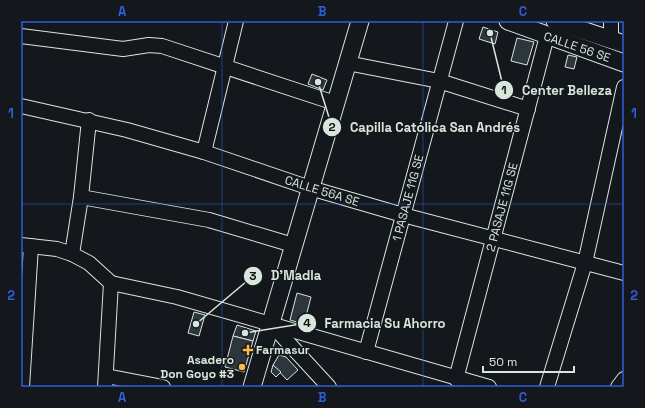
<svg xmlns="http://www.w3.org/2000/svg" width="645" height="408" font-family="'Space Grotesk',sans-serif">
<rect width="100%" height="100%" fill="#14181c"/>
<!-- building -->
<g fill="#2c363c" stroke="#d8e6dc">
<polygon points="483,27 498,32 495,44 479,39"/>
<polygon points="517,38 534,42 527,65 511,61"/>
<polygon points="568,55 577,57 574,69 565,67"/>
<polygon points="312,74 327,80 323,90 308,84"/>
<polygon points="297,293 311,297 304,324 290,320"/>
<polygon points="194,312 205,315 199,336 188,333"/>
<polygon points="237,325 256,331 253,341 233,336"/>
<polygon points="233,336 253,341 244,372 225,367"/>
<polygon points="279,355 286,357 298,370 287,380 273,365"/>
<polygon points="273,365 281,372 276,377 271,372"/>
</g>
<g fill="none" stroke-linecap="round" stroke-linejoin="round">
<!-- minor casing -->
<g stroke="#d8e6dc" stroke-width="16">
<g id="minor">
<polyline points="611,21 611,39"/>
<polyline points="21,36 123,49 149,45 162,46 335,103"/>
<polyline points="347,63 439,81 528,109"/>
<polyline points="21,106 127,130 204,152 310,188 403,215 624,273"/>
<polyline points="204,152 236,21"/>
<polyline points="81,197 209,220 293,245"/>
<polyline points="21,245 57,249 72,254 89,263 111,283 177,297 489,387"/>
<polyline points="72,254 81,197 89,120"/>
<polyline points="271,324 329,387"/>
<polyline points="366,352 456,21"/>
<polyline points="106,376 163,387"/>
<polyline points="456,379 547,36"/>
<polyline points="22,387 31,246"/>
<polyline points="105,387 111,283"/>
<polyline points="547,387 585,263 624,87"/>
<polyline points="618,387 624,379"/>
</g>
</g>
<!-- major casing -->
<g stroke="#d8e6dc" stroke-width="19">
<g id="major">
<polyline points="508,21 624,63"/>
<polyline points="555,21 624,44"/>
<polyline points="252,387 360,21"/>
</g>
</g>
<!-- minor -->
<use href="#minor" stroke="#14181c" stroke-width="14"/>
<!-- major -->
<use href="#major" stroke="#14181c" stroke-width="17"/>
</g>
<!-- grid -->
<path fill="none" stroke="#305dd8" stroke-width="1" stroke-opacity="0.55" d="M222,21V387M423,21V387M21,204H624"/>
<!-- markers -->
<g fill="#ffb74d" stroke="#14181c" stroke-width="1.5">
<path d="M246 344h4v4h4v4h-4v4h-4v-4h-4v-4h4z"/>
<circle cx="242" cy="367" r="4"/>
</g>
<g text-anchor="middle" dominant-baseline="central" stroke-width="3" stroke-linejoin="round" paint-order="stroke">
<!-- street labels -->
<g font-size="12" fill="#d8e6dc" stroke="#14181c">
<text transform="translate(577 47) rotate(19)">CALLE 56 SE</text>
<text transform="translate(322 191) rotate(17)">CALLE 56A SE</text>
<text transform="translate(408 198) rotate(-75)">1 PASAJE 11G SE</text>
<text transform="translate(502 207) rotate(-75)">2 PASAJE 11G SE</text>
</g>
<!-- poi labels -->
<g font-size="12" font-weight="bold" fill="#d8e6dc" stroke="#14181c" text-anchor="start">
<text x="256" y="350">Farmasur</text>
<text x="234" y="360" text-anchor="end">Asadero<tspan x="234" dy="14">Don Goyo #3</tspan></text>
</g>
</g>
<!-- callouts -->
<path fill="none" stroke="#d8e6dc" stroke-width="1.5" d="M490 33L504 90M318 82L332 127M196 324L253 276M245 333L307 323"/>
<g fill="#d8e6dc" stroke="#14181c" stroke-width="1.5">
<circle cx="490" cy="33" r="4"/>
<circle cx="318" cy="82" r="4"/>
<circle cx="196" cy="324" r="4"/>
<circle cx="245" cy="333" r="4"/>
<circle cx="504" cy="90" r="10"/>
<circle cx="332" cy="127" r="10"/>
<circle cx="253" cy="276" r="10"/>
<circle cx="307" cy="323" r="10"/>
</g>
<g font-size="12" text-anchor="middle" font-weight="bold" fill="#111">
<text x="504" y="94">1</text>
<text x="332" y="131">2</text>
<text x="253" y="280">3</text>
<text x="307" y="327">4</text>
</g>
<g font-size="13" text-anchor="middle" font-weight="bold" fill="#d8e6dc" stroke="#14181c" stroke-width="3" stroke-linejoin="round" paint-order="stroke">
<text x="567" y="95">Center Belleza</text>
<text x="435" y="132">Capilla Católica San Andrés</text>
<text x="296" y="280">D'Madla</text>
<text x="385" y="328">Farmacia Su Ahorro</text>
</g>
<!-- border -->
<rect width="645" height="408" fill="none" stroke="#14181c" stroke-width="44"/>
<!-- scale -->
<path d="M483 366v6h91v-6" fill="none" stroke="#d8e6dc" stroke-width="2"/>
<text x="489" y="366" font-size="12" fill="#d8e6dc" stroke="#14181c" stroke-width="3" paint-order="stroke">50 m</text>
<rect x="22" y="22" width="601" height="364" fill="none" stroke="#305dd8" stroke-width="1.5"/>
<g font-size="13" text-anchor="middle" font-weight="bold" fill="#305dd8">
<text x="122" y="16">A</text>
<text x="322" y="16">B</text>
<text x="523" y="16">C</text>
<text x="11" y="118">1</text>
<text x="634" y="118">1</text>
<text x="11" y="300">2</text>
<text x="634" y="300">2</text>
<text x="122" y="402">A</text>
<text x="322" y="402">B</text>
<text x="523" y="402">C</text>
</g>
</svg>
